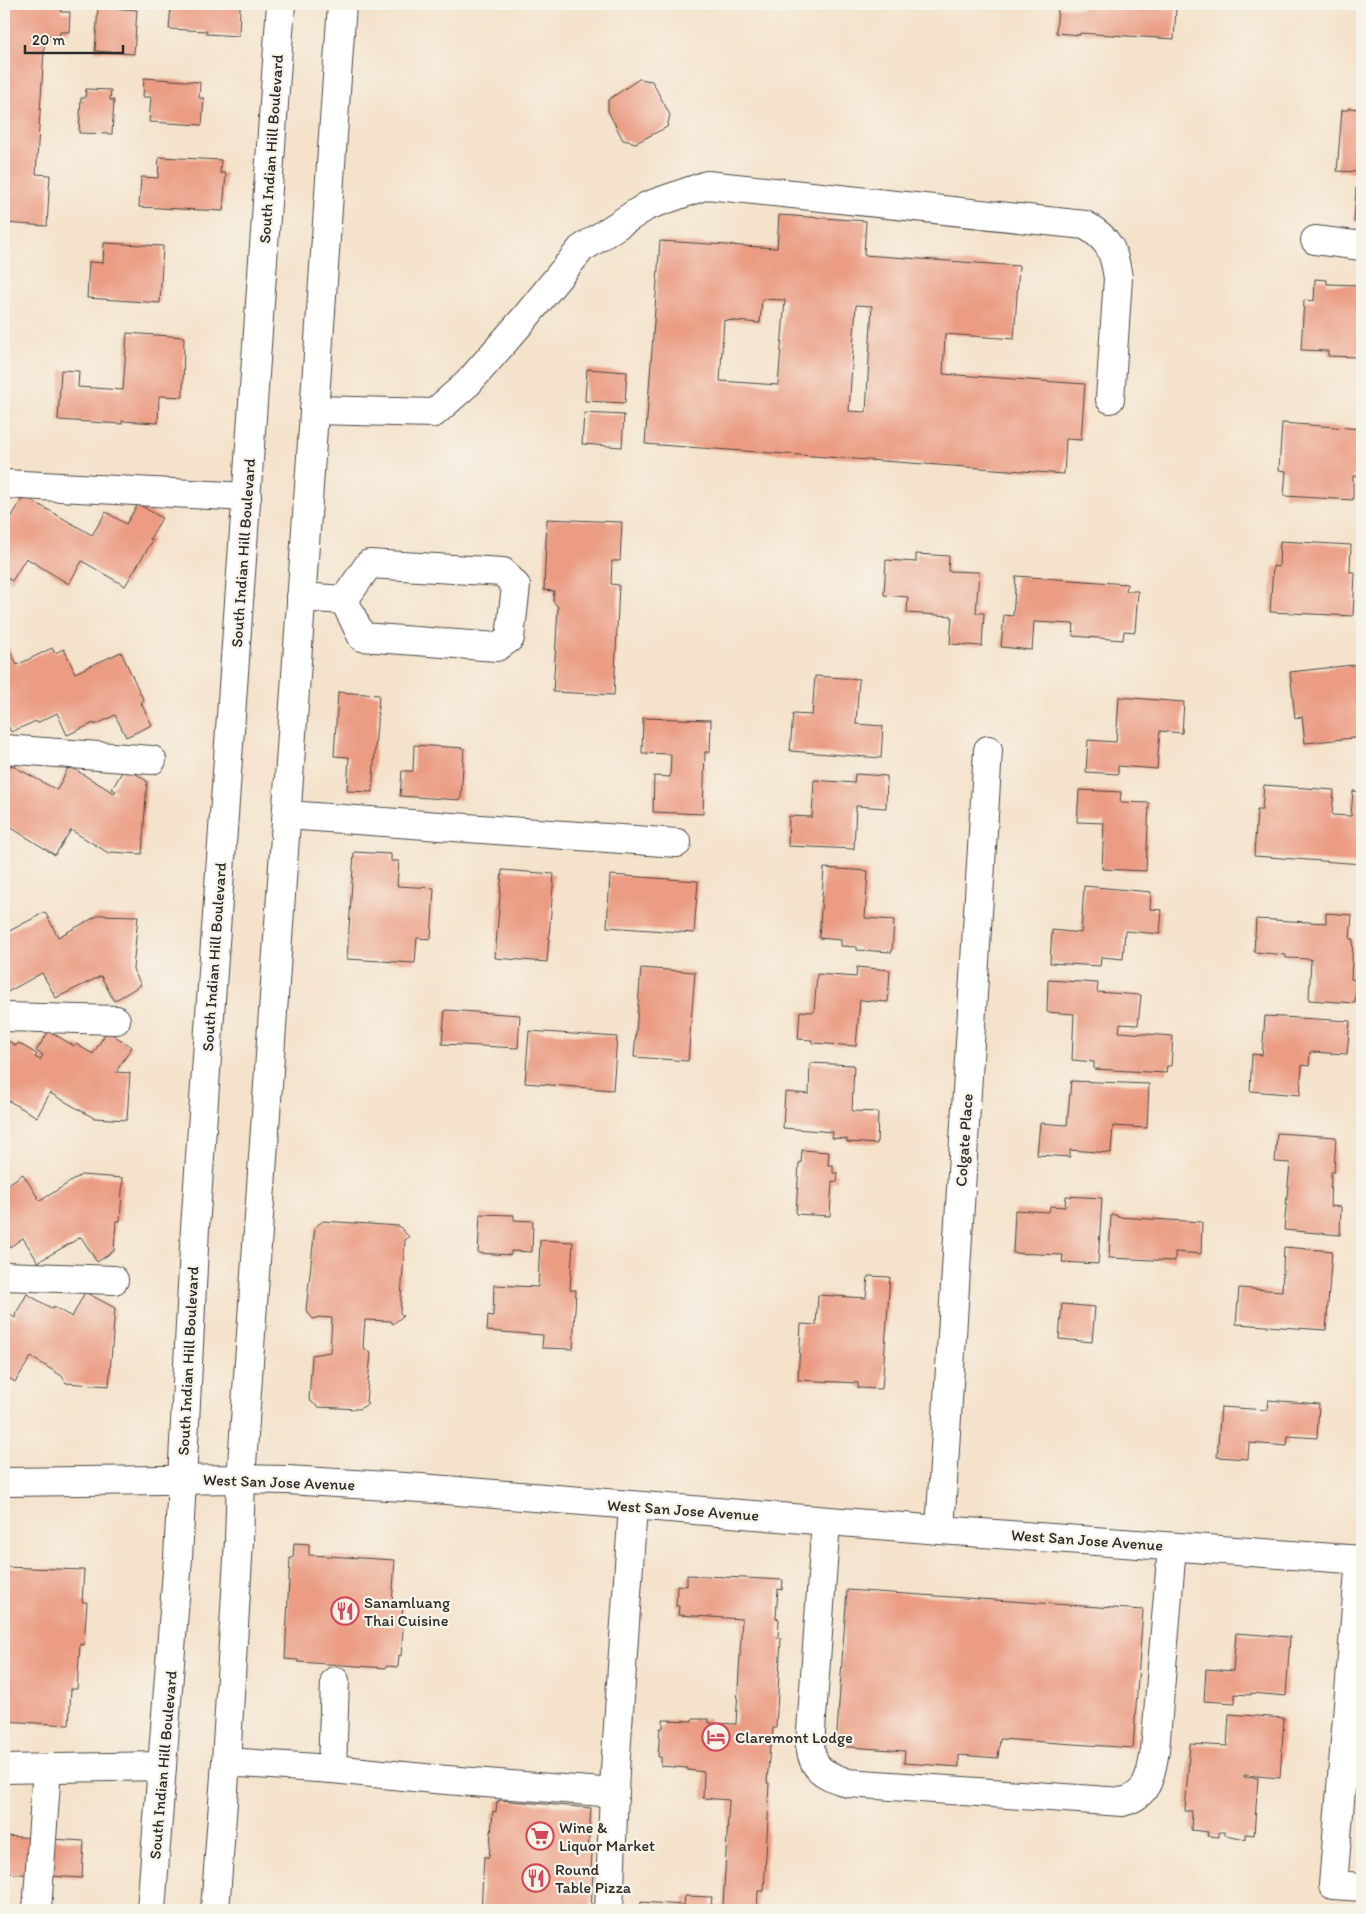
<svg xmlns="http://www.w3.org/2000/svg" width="1366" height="1914" font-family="Itim,sans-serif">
<rect width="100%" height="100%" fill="#f7f3e8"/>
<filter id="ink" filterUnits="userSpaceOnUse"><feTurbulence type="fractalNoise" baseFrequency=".02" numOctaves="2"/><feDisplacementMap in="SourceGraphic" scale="10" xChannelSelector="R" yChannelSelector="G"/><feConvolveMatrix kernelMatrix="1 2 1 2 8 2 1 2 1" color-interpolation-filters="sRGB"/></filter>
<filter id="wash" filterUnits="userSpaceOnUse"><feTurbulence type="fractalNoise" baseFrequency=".0096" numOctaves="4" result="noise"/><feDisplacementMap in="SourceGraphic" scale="20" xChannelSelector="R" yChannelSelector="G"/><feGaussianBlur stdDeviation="1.12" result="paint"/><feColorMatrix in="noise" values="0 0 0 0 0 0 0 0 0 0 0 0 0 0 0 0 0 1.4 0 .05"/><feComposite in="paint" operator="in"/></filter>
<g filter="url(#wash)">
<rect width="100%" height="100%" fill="#f4e2ca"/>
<g id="blocks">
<!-- building -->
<g fill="#eb9c83" fill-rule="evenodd">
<polygon points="4,4 62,4 61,12 70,12 69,32 60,32 59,37 45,36 36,174 50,175 47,226 4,223"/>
<polygon points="171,4 240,6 239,36 206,34 207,31 169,29"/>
<polygon points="988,4 1016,4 1016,6 988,5"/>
<polygon points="1082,4 1176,9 1174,39 1080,33 1080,35 1056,33 1058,7 1082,9"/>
<polygon points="98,7 137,10 134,54 95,51"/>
<polygon points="144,78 200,82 199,98 204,98 202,125 149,122 151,97 143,97"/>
<polygon points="639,79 652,81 670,115 667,127 636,143 623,140 608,111 608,100"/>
<polygon points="86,89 111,90 110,100 114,100 112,134 79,133 81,98 85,98"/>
<polygon points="1348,108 1361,109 1362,111 1362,172 1337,171 1342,110 1348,110"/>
<polygon points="159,157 221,160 220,173 226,173 223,211 139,207 141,177 158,178"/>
<polygon points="1356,188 1362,189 1362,222 1354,222"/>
<path d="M779,215L866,221L864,255L1019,266L1014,339L945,334L943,374L1085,384L1081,440L1066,439L1064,474L645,444L660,241L777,248ZM762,299L785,300L778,385L720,381L724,320L760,323ZM856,305L872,306L866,412L849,411Z"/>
<polygon points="104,243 163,246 160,303 87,298 89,262 103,263"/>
<polygon points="1315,279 1327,280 1327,284 1362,285 1362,353 1357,353 1357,357 1328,356 1328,351 1301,350 1304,300 1314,301"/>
<polygon points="127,333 184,337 183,397 159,396 158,423 122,421 122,424 58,420 61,370 79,371 78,387 123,390"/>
<polygon points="587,369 627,372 625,403 585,401"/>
<polygon points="584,413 624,415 622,447 582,444"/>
<polygon points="1282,423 1362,429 1362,476 1353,476 1353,500 1284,496 1286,471 1279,470"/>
<polygon points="24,496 92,535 106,512 126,524 138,504 162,518 150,539 153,540 125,586 82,561 69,584 26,558 12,581 4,576 4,512 12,516"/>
<polygon points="547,519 622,522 620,561 612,561 611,584 619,585 614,695 553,692 558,607 553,601 554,591 544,590"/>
<polygon points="1280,541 1351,545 1350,572 1355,572 1353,616 1270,612 1273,566 1279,567"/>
<polygon points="916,554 949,556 948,571 979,572 976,613 984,613 982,646 950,644 952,616 907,613 908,597 884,595 886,560 916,562"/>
<polygon points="1016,576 1127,584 1126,591 1138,591 1135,632 1124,631 1123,640 1073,636 1074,624 1034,622 1032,650 1001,647 1004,615 1013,616"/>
<polygon points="8,646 17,665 52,648 55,653 64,649 75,673 121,652 144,701 141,703 152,725 126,737 115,715 95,725 94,723 67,735 57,713 37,723 36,721 11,732 4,717 4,648"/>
<polygon points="1362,664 1362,737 1305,743 1302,717 1295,718 1290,672"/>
<polygon points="815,676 859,679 856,724 883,726 881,758 790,751 793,714 812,715"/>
<polygon points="338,692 379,695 372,792 347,791 349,757 334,756"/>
<polygon points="1119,697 1184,702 1182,733 1160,731 1157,769 1118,766 1118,774 1086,772 1088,740 1116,742"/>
<polygon points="643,718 711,720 710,752 705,752 703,814 653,812 654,776 670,777 671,754 642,753"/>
<polygon points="414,745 464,748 461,800 400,796 402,771 413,771"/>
<polygon points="11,765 57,790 69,766 114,793 116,791 112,789 125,767 147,781 142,854 111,852 110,854 71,830 55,855 10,827 4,838 4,776"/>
<polygon points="855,774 887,776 886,808 856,806 854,849 788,846 789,816 812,817 814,780 854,783"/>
<polygon points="1264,785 1334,790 1332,815 1351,816 1353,791 1362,792 1362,864 1254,856 1257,810 1262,810"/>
<polygon points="1079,790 1121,792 1120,802 1149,803 1146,871 1102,869 1104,823 1077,822"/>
<polygon points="354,852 391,854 391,861 399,861 397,886 434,888 431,939 417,938 415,963 347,959"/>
<polygon points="824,868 868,871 865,918 894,920 892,952 857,950 857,947 841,946 841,940 819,938"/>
<polygon points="502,870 554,874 547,962 495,958"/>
<polygon points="610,875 698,881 694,933 607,927"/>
<polygon points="1084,886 1151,892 1150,909 1162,910 1160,934 1125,931 1123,959 1101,957 1100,966 1050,963 1052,930 1081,933"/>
<polygon points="45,912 58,937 99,915 138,916 133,969 141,985 114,1001 101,976 56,998 42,973 4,994 4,934"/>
<polygon points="1326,913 1352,915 1350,939 1353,939 1351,979 1356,980 1355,1003 1309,1000 1311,959 1286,958 1286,955 1254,952 1256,919 1326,923"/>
<polygon points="857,967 890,970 888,1002 860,1000 856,1046 812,1043 812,1040 798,1039 800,1011 814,1012 817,974 856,977"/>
<polygon points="641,968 695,972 688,1061 634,1057"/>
<polygon points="1048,980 1098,983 1097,992 1141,995 1138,1025 1120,1024 1119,1032 1173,1036 1171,1066 1167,1066 1166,1073 1094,1069 1094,1062 1072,1060 1074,1014 1047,1012"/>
<polygon points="445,1010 520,1015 518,1048 442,1044"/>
<polygon points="1265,1016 1350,1021 1347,1054 1310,1052 1309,1066 1302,1065 1300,1095 1250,1091 1252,1054 1262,1055"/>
<polygon points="49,1031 74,1046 76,1044 93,1054 107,1031 132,1047 116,1072 130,1073 127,1120 94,1118 50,1093 37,1117 4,1098 4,1038 16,1046 18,1043 37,1054 35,1057 40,1060 43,1055 36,1051"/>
<polygon points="529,1031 617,1037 613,1090 525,1083"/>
<polygon points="810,1063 854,1065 852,1111 878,1112 877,1144 847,1142 847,1139 832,1138 833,1132 783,1128 785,1092 809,1094"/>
<polygon points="1071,1081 1149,1084 1147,1128 1113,1126 1111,1153 1070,1150 1070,1157 1037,1155 1040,1123 1067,1125"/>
<polygon points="1277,1133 1336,1137 1334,1172 1331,1172 1330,1206 1341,1207 1340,1235 1284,1230 1290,1163 1275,1162"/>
<polygon points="802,1150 829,1152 828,1165 833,1165 833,1173 838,1173 837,1182 832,1181 830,1216 796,1214 799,1163 801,1163"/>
<polygon points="23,1174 40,1201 81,1175 123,1178 120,1221 116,1221 114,1251 97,1262 81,1237 38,1262 23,1238 4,1251 4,1187"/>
<polygon points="1066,1196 1102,1198 1098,1264 1062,1262 1063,1255 1013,1253 1015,1210 1049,1212 1050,1206 1065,1207"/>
<polygon points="480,1214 514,1215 514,1220 533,1221 532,1252 511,1251 511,1255 478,1253"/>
<polygon points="1111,1215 1117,1215 1117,1217 1202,1222 1201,1254 1175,1252 1175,1261 1109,1258"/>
<polygon points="323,1221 399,1226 409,1237 405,1240 400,1313 403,1316 393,1324 391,1321 365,1320 363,1347 371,1354 366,1401 368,1404 359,1409 318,1407 309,1400 312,1355 330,1352 332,1318 319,1317 313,1319 306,1310 315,1227"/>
<polygon points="540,1240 573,1242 570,1290 576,1290 573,1349 542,1348 543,1335 487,1331 488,1315 493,1316 494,1285 538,1287"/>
<polygon points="1284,1247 1332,1251 1326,1330 1236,1324 1239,1288 1282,1291"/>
<polygon points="868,1276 890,1277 882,1389 858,1388 858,1383 798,1380 801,1324 816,1325 818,1295 866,1298"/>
<polygon points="85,1292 115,1308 109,1386 66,1383 62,1376 31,1357 15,1382 4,1375 4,1311 15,1318 16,1316 15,1315 27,1294 53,1309 54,1307 72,1317"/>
<polygon points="1062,1304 1095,1307 1092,1342 1059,1339"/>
<polygon points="1268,1400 1319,1404 1317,1438 1288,1436 1287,1446 1249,1443 1248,1459 1217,1457 1221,1407 1267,1410"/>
<polygon points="294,1543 309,1544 309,1555 395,1560 392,1604 403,1605 402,1617 404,1617 401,1656 399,1655 398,1667 386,1666 386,1668 298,1662 298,1660 285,1659 290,1558 293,1558"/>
<polygon points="4,1567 84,1570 82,1602 87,1602 84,1645 80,1644 77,1689 71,1689 69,1725 4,1721"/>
<polygon points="687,1575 783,1580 782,1590 778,1589 776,1618 779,1619 778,1638 781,1638 776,1728 773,1728 772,1746 770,1746 767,1783 769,1783 768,1802 769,1801 764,1891 758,1891 757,1910 640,1910 641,1902 684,1905 685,1896 712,1897 711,1906 723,1906 729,1800 703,1798 704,1772 688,1770 687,1768 661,1766 661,1757 658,1757 660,1728 663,1728 663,1720 692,1721 692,1719 709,1719 709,1723 736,1724 742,1619 678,1615 679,1606 676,1606 677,1585 687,1586"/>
<polygon points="847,1590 1143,1610 1133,1748 1000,1739 998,1758 959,1755 959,1767 904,1763 905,1751 836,1746"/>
<polygon points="1236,1633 1290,1637 1286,1696 1251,1693 1251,1695 1235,1694 1235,1703 1204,1701 1206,1669 1233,1671"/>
<polygon points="1229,1714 1284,1718 1280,1778 1244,1775 1244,1777 1258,1778 1254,1835 1246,1834 1246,1839 1225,1835 1225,1832 1219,1832 1219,1837 1207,1836 1208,1832 1191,1830 1192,1811 1185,1811 1190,1744 1227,1746"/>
<polygon points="499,1800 591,1808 588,1852 592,1852 591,1871 593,1871 591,1910 481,1910 484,1857 489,1857 493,1811 496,1812 497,1801 499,1802"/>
<polygon points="4,1836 84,1841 82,1878 4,1873"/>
</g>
</g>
</g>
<g filter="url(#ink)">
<use href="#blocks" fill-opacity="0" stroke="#494643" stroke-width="1"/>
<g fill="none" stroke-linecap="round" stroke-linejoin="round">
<!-- minor casing -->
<g stroke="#494643" stroke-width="30">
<g id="minor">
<polyline points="1315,240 1362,246"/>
<path d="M314,410L434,413L468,383L524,319L581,249L647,206L707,185L1085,225C1109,239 1114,250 1118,278L1110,399"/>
<polyline points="4,484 247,497"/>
<polyline points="301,597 344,600 362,637 497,647 510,638 516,586 503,572 369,564 344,600"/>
<polyline points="4,749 152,760"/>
<polyline points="287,815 677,843"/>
<polyline points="4,1017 116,1020"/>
<polyline points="4,1276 114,1280"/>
<polyline points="4,1482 241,1479 287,1480 421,1488 940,1530 1362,1560"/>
<path d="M826,1521L810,1745C813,1772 825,1774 848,1783L1122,1802C1149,1796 1151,1774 1155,1750L1172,1547"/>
<polyline points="940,1530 988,750"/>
<polyline points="1360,1560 1333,1885 1362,1887"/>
<polyline points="226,1762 332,1769 434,1779 615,1793"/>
<polyline points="4,1769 162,1766"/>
<polyline points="332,1769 335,1681"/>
<polyline points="37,1910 47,1768"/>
<polyline points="609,1910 615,1770 633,1506"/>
</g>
</g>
<!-- major casing -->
<g stroke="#494643" stroke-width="30">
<g id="major">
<polyline points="151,1910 178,1558 195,1228 281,4"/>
<polyline points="215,1910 226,1762 239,1541 241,1479 342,4"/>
</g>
</g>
<!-- minor -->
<use href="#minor" stroke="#fff" stroke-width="28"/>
<!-- major -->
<use href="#major" stroke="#fff" stroke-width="28"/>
</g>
</g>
<!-- icons -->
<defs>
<g id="restaurant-ring" transform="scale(1.4375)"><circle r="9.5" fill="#f7f3e8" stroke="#d1495b" stroke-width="1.5"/><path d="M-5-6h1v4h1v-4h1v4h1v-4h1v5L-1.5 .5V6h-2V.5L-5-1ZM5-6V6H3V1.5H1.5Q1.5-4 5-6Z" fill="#d1495b"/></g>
<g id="hotel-ring" transform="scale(1.4375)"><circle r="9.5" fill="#f7f3e8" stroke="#d1495b" stroke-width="1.5"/><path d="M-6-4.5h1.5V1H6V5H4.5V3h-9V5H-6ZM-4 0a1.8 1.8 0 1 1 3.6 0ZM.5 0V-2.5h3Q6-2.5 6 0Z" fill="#d1495b"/></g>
<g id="supermarket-ring" transform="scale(1.4375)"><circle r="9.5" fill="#f7f3e8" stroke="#d1495b" stroke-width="1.5"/><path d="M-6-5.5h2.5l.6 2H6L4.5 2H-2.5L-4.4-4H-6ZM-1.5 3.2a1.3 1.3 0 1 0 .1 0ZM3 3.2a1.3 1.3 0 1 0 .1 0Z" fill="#d1495b"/></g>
</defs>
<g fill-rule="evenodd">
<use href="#restaurant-ring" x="345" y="1611"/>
<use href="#hotel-ring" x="716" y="1737"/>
<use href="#supermarket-ring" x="540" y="1836"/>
<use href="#restaurant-ring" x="536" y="1878"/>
</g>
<g text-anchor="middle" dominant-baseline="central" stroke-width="4.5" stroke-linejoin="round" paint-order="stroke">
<!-- street labels -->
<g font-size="16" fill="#2b2b2b" stroke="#f7f3e8">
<text transform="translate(271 149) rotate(-86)">South Indian Hill Boulevard</text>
<text transform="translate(243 553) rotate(-86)">South Indian Hill Boulevard</text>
<text transform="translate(214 957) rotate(-86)">South Indian Hill Boulevard</text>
<text transform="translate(964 1140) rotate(-86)">Colgate Place</text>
<text transform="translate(188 1361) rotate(-87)">South Indian Hill Boulevard</text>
<text transform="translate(279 1482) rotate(2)">West San Jose Avenue</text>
<text transform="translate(683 1510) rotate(4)">West San Jose Avenue</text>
<text transform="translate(1087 1540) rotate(4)">West San Jose Avenue</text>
<text transform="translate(163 1765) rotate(-85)">South Indian Hill Boulevard</text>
</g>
<!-- poi labels -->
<g font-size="16" fill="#2b2b2b" stroke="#f7f3e8" text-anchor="start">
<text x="364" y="1602">Sanamluang<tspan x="364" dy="18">Thai Cuisine</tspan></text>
<text x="735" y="1737">Claremont Lodge</text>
<text x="559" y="1827">Wine &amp;<tspan x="559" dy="18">Liquor Market</tspan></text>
<text x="555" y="1869">Round<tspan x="555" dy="18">Table Pizza</tspan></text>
</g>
</g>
<!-- margin -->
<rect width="1366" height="1914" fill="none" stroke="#f7f3e8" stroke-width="20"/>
<!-- scale -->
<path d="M25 45v8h98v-8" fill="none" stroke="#2b2b2b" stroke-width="2.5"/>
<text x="32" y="45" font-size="15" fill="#2b2b2b" stroke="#f7f3e8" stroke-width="4" paint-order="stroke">20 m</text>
</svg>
